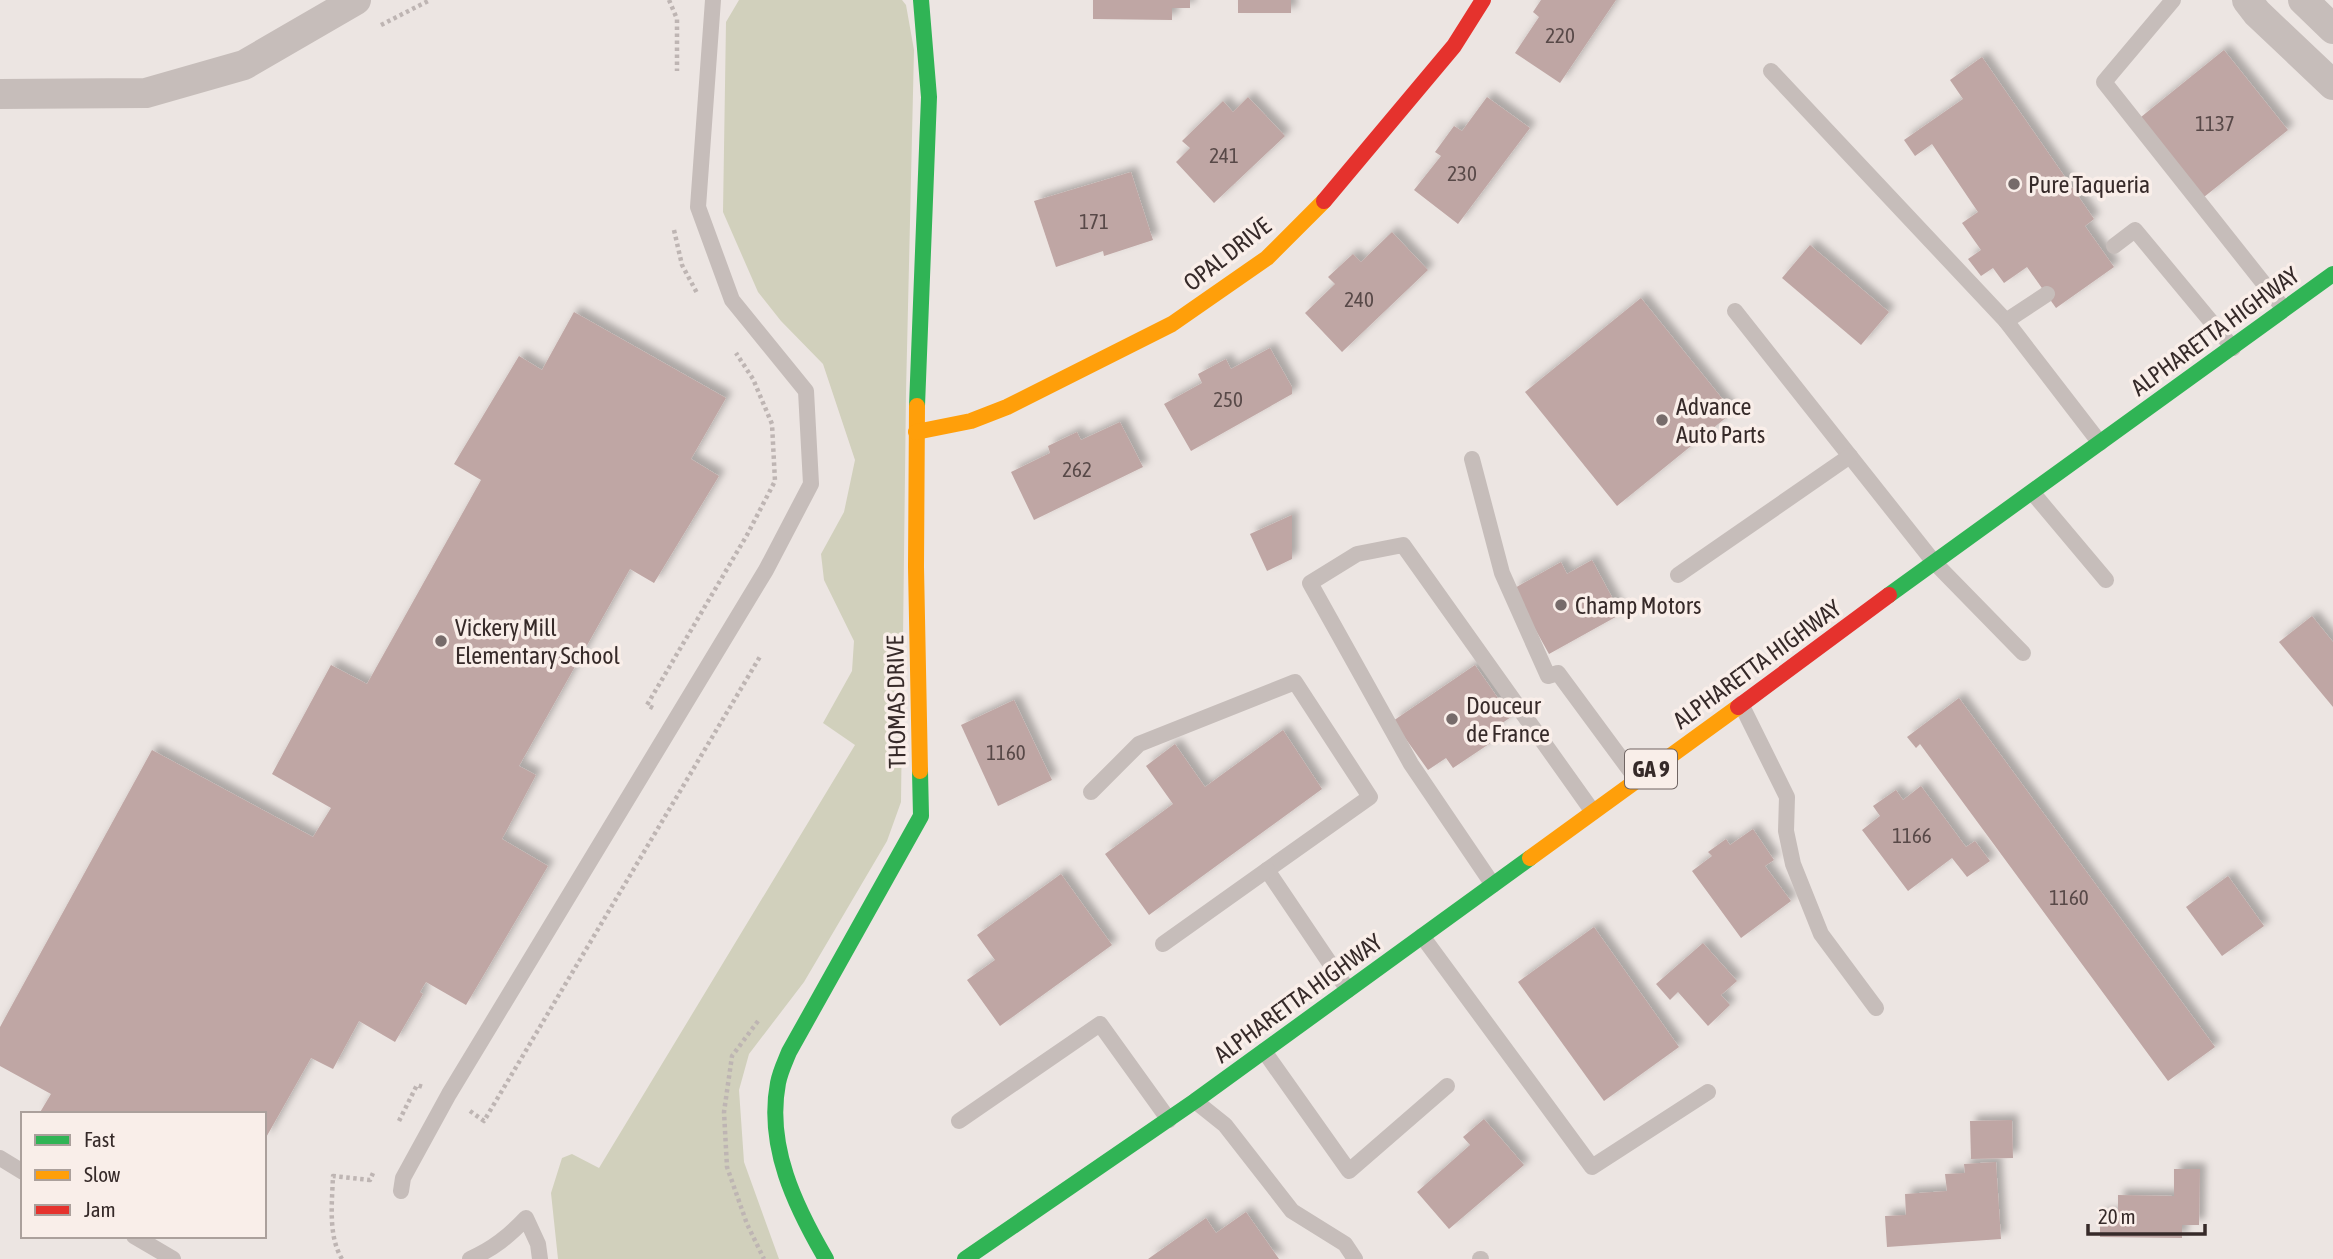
<svg xmlns="http://www.w3.org/2000/svg" width="2333" height="1259" font-family="'Asap Condensed',sans-serif">
<defs>
<filter id="shadow"><feDropShadow dx="6" dy="-6" stdDeviation="3.5" flood-color="#0004"/></filter>
</defs>
<rect width="100%" height="100%" fill="#ece5e2"/>
<!-- green -->
<polygon fill="#d1d0bc" points="739,0 902,0 906,5 914,50 906,393 901,802 887,841 804,982 749,1054 739,1090 744,1162 779,1259 558,1259 551,1193 562,1158 572,1154 599,1168 855,745 823,723 852,671 854,641 824,580 821,554 844,512 855,460 823,364 781,321 758,292 723,212 726,22"/>
<!-- building -->
<g fill="#bfa6a4" filter="url(#shadow)">
<polygon points="1093,0 1190,0 1190,8 1172,8 1172,20 1093,19"/>
<rect x="1238" y="0" width="53" height="13"/>
<polygon points="1541,0 1616,0 1560,83 1515,53 1539,17 1533,12"/>
<polygon points="2224,50 2288,130 2204,197 2141,117"/>
<polygon points="1982,57 2094,219 2085,226 2114,267 2056,308 2027,267 2004,283 1993,268 1981,276 1968,259 1981,250 1962,223 1978,212 1932,144 1915,156 1904,140 1963,99 1950,80"/>
<polygon points="1248,97 1285,136 1214,203 1176,162 1190,148 1182,141 1223,101 1233,112"/>
<polygon points="1487,97 1530,128 1458,224 1414,190 1441,156 1435,152 1454,126 1462,131"/>
<polygon points="1131,172 1153,240 1104,256 1103,251 1056,267 1034,201"/>
<polygon points="1392,232 1428,270 1342,352 1305,313 1335,284 1328,277 1353,254 1361,262"/>
<polygon points="1810,245 1889,312 1861,345 1782,278"/>
<polygon points="1641,298 1733,412 1617,506 1525,392"/>
<polygon points="574,312 726,398 691,459 719,476 654,583 630,569 519,766 536,775 502,839 548,866 466,1005 426,982 420,992 423,994 395,1042 359,1021 333,1069 311,1058 264,1141 264,1114 39,1114 51,1094 0,1066 0,1027 152,750 313,837 331,808 272,774 331,665 367,684 481,480 454,464 519,356 542,370"/>
<polygon points="1270,348 1292,387 1292,394 1191,451 1164,404 1202,383 1198,374 1226,359 1231,369"/>
<polygon points="1120,422 1143,467 1034,520 1011,472 1050,453 1048,446 1077,432 1081,440"/>
<polygon points="1292,515 1292,559 1267,571 1250,534"/>
<polygon points="1592,560 1621,614 1549,654 1513,589 1561,562 1567,574"/>
<polygon points="2312,616 2333,642 2333,707 2279,642"/>
<polygon points="1475,665 1511,717 1492,730 1498,738 1453,768 1446,758 1428,770 1393,721"/>
<polygon points="1959,698 2215,1047 2168,1081 1920,744 1916,748 1907,737"/>
<polygon points="1014,700 1052,780 998,806 961,725"/>
<polygon points="1283,730 1322,789 1149,915 1105,854 1173,804 1146,766 1175,744 1205,787"/>
<polygon points="1921,786 1966,847 1975,841 1990,861 1967,877 1952,858 1908,891 1862,830 1880,816 1873,806 1896,790 1903,800"/>
<polygon points="1753,829 1774,860 1765,866 1791,901 1741,938 1692,871 1712,856 1708,852 1726,839 1730,845"/>
<polygon points="1061,874 1112,945 1000,1026 967,980 995,960 977,935"/>
<polygon points="2228,876 2264,926 2222,956 2186,907"/>
<polygon points="1594,927 1679,1047 1604,1101 1518,982"/>
<polygon points="1703,943 1737,981 1721,995 1730,1005 1708,1026 1678,992 1670,1000 1656,984"/>
<polygon points="1484,1119 1524,1165 1449,1229 1417,1192 1470,1145 1463,1137"/>
<polygon points="2012,1120 2013,1158 1971,1159 1970,1121"/>
<polygon points="1996,1162 2001,1239 1887,1247 1885,1216 1906,1215 1905,1194 1947,1191 1945,1174 1965,1173 1964,1164"/>
<polygon points="2174,1169 2200,1169 2199,1225 2182,1225 2182,1238 2100,1237 2100,1214 2118,1214 2118,1195 2174,1196"/>
<polygon points="1246,1212 1279,1259 1148,1259 1206,1218 1216,1233"/>
</g>
<g fill="none" stroke-linecap="round" stroke-linejoin="round">
<!-- path -->
<g stroke="#beb5b3" stroke-width="4.5" stroke-dasharray="3.5 3.5" stroke-linecap="butt">
<polyline points="669,0 677,19 677,71"/>
<polyline points="381,25 430,0"/>
<polyline points="674,230 682,265 697,293"/>
<polyline points="653,708 647,705 747,535 775,481 772,424 753,379 736,353"/>
<polyline points="758,1021 732,1056 724,1112 727,1167 747,1224 764,1259"/>
<polyline points="470,1111 484,1121 761,655"/>
<polyline points="399,1121 417,1085 423,1087"/>
<path d="M342,1259C328,1236 332,1203 333,1176L370,1180L373,1173"/>
</g>
<!-- lane -->
<g stroke="#c6bdba" stroke-width="16">
<polyline points="2173,0 2104,82 2284,309"/>
<polyline points="1771,71 2006,321"/>
<polyline points="2114,246 2135,230 2233,348"/>
<polyline points="2047,294 2006,321 2100,443"/>
<polyline points="1735,311 1933,561 2023,653"/>
<polyline points="1472,459 1502,573 1548,676 1558,673 1637,780"/>
<polyline points="2032,492 2106,580"/>
<polyline points="1678,575 1850,456"/>
<polyline points="1741,704 1787,797 1786,831 1793,864 1821,934 1876,1008"/>
<polyline points="1091,792 1139,744 1295,682 1370,797 1267,870 1348,990"/>
<polyline points="1493,885 1411,764 1310,583 1357,554 1403,545 1593,812"/>
<polyline points="1422,936 1592,1167 1708,1092"/>
<polyline points="1163,944 1267,870"/>
<polyline points="1264,1051 1349,1171 1447,1086"/>
<polyline points="1195,1101 1225,1125 1292,1211 1345,1244 1355,1259"/>
<polyline points="959,1121 1100,1024 1169,1120"/>
<polyline points="0,1158 23,1172"/>
<polyline points="401,1191 403,1178 449,1094 766,570 811,484 806,391 732,300 698,207 713,0"/>
<polyline points="134,1236 173,1259"/>
<path d="M470,1259C493,1249 509,1236 526,1218L538,1244L540,1259"/>
<polyline points="1480,1259 1481,1259"/>
</g>
<!-- street -->
<g stroke="#c6bdba" stroke-width="30">
<polyline points="2247,0 2257,13 2333,85"/>
<polyline points="2303,0 2333,29"/>
<polyline points="0,94 146,93 244,65 356,0"/>
</g>
<!-- fast -->
<g stroke="#30b455" stroke-width="16">
<polyline points="917,406 929,97 921,0"/>
<polyline points="1889,595 2333,274"/>
<path d="M826,1259C795,1206 766,1146 778,1083C780,1072 785,1062 789,1052L921,816L920,771"/>
<polyline points="965,1259 1195,1101 1530,858"/>
</g>
<!-- slow -->
<g stroke="#ff9f0a" stroke-width="16">
<polyline points="917,406 916,567 920,771"/>
<polyline points="916,432 971,421 1007,407 1172,324 1267,258 1324,201"/>
<polyline points="1530,858 1738,707"/>
</g>
<!-- jam -->
<g stroke="#e5322d" stroke-width="16">
<polyline points="1324,201 1454,46 1483,0"/>
<polyline points="1738,707 1889,595"/>
</g>
</g>
<!-- markers -->
<g fill="#766b6a" stroke="#f9eee9" stroke-width="2.5">
<circle cx="2014" cy="184" r="7"/>
<circle cx="1662" cy="420" r="7"/>
<circle cx="1561" cy="605" r="7"/>
<circle cx="441" cy="641" r="7"/>
<circle cx="1452" cy="719" r="7"/>
</g>
<g text-anchor="middle" dominant-baseline="central" stroke-width="7" stroke-linejoin="round" paint-order="stroke">
<!-- number labels -->
<g font-size="21" fill="#584948">
<text x="1560" y="35">220</text>
<text x="2215" y="123">1137</text>
<text x="1224" y="155">241</text>
<text x="1462" y="173">230</text>
<text x="1094" y="221">171</text>
<text x="1359" y="299">240</text>
<text x="1228" y="399">250</text>
<text x="1077" y="469">262</text>
<text x="1006" y="752">1160</text>
<text x="1912" y="835">1166</text>
<text x="2069" y="897">1160</text>
</g>
<!-- shield labels -->
<rect fill="#f9eee9" stroke="#706563" stroke-width="2" x="1625" y="749.5" width="52" height="39" rx="5"/>
<g font-size="23" font-weight="bold" fill="#362a29">
<text x="1651" y="769">GA 9</text>
</g>
<!-- poi labels -->
<g font-size="24" fill="#362a29" stroke="#f9eee9" text-anchor="start">
<text x="2028" y="184">Pure Taqueria</text>
<text x="1676" y="406">Advance<tspan x="1676" dy="28">Auto Parts</tspan></text>
<text x="1575" y="605">Champ Motors</text>
<text x="455" y="627">Vickery Mill<tspan x="455" dy="28">Elementary School</tspan></text>
<text x="1466" y="705">Douceur<tspan x="1466" dy="28">de France</tspan></text>
</g>
<!-- street labels -->
<g font-size="24" fill="#362a29" stroke="#f9eee9">
<text transform="translate(1227 254) rotate(-38)">OPAL DRIVE</text>
<text transform="translate(2215 331) rotate(-36)">ALPHARETTA HIGHWAY</text>
<text transform="translate(1757 664) rotate(-36)">ALPHARETTA HIGHWAY</text>
<text transform="translate(896 702) rotate(-91)">THOMAS DRIVE</text>
<text transform="translate(1298 998) rotate(-36)">ALPHARETTA HIGHWAY</text>
</g>
</g>
<!-- legend -->
<rect x="21" y="1112" width="245" height="126" fill="#f9eee9" stroke="#aba09c" stroke-width="2"/>
<rect x="35" y="1135" width="35" height="10" fill="#30b455" stroke="#aba09c" stroke-width="2"/>
<text x="84" y="1147" font-size="21" fill="#362a29">Fast</text>
<rect x="35" y="1170" width="35" height="10" fill="#ff9f0a" stroke="#aba09c" stroke-width="2"/>
<text x="84" y="1182" font-size="21" fill="#362a29">Slow</text>
<rect x="35" y="1205" width="35" height="10" fill="#e5322d" stroke="#aba09c" stroke-width="2"/>
<text x="84" y="1217" font-size="21" fill="#362a29">Jam</text>
<!-- scale -->
<path d="M2088 1224v10h117v-10" fill="none" stroke="#362a29" stroke-width="3.5"/>
<text x="2098" y="1224" font-size="21" fill="#362a29" stroke="#f9eee9" stroke-width="5" paint-order="stroke">20 m</text>
</svg>
